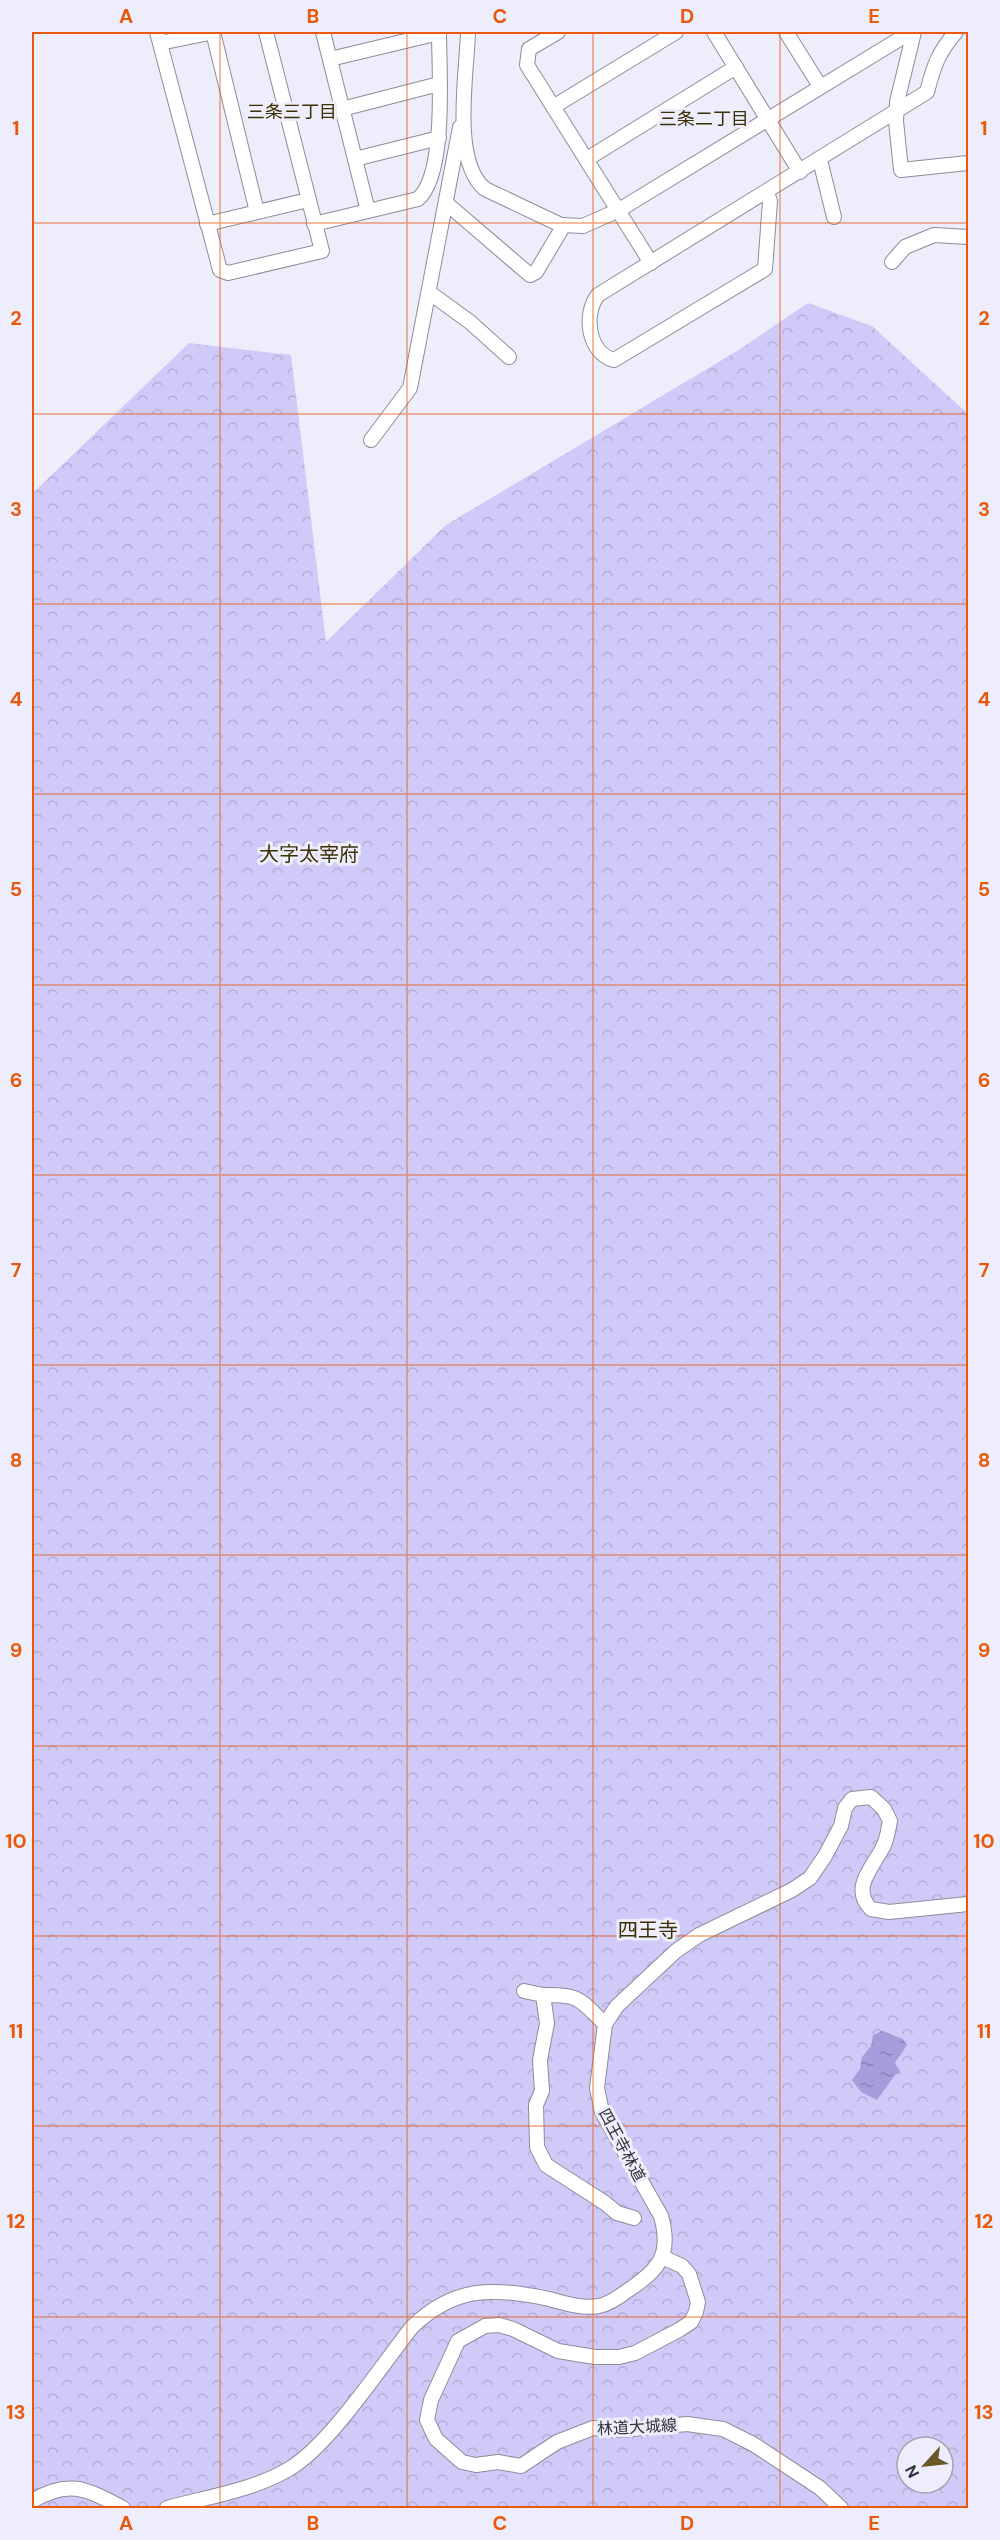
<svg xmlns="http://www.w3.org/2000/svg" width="1000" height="2540" font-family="'DM Sans','Noto Sans JP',sans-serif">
<defs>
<pattern id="forest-crowns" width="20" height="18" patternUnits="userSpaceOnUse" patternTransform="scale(1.5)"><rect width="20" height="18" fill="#d0caf9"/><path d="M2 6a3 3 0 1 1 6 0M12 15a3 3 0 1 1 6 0" fill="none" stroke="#b3aed6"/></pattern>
<pattern id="water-ripples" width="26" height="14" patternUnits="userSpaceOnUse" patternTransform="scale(1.5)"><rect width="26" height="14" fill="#a69ddc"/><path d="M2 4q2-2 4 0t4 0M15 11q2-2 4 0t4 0" fill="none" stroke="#8881b3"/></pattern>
</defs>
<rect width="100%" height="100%" fill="#eeedfc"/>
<!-- forest -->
<path fill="url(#forest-crowns)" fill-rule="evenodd" d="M808,303L872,326L968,414V2508H32V494L189,343L291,355L326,642L446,525L737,351ZM907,2447H943V2483H907Z"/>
<!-- water -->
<polygon fill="url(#water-ripples)" points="882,2031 903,2039 907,2045 895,2063 901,2073 896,2074 877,2100 861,2092 852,2080 860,2069 862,2057 871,2046 873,2035"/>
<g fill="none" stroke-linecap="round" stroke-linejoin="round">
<!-- minor casing -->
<g stroke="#8e8c9a" stroke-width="16">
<g id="minor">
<polyline points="157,32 220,270 228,273 322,251 266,32"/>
<polyline points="213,32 257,212"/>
<polyline points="323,32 368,211"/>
<path d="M468,32C467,73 451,161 485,189L561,225L583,226L619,210L911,32"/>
<polyline points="558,32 529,49 527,65 651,263"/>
<polyline points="714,32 800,172"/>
<polyline points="786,32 820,86"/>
<polyline points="914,32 897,102 896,121 901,170 968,163"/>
<polyline points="160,43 214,32"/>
<polyline points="330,59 439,33"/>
<polyline points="553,107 676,32"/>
<polyline points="342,109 439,84"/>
<polyline points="355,159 439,138"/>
<polyline points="587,159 736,67"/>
<polyline points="820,160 834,217"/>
<path d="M767,193L770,201L765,269L614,360C588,353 583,314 598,295L927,92C934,65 938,53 956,32"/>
<polyline points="446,203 530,275 536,272 564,225"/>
<polyline points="207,224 308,200"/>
<path d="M314,224L418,199C447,174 439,70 439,32"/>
<polyline points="892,262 905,247 934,235 968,237"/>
<polyline points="430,293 470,322 509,357"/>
<polyline points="371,440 410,388 460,127"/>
<polyline points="524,1991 543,1995"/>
<path d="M605,2024C579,1999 580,1994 543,1995L547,2023L540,2060L542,2091L536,2105L537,2147L546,2165L605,2203L617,2213L634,2218"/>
<polyline points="662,2257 682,2266 689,2274 698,2302 696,2312 691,2322 679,2330 635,2353 619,2357 595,2357 558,2351 513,2329 499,2325 485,2326 458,2341 431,2400 427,2420 436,2439 462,2462 476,2465 498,2462 521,2466 557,2442 593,2428 621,2430 687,2424 723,2429 753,2444 820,2488 841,2508"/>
<path d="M32,2501C70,2478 88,2490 123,2508"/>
<path d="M167,2508C207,2497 254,2490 289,2469C330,2445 381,2366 412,2327C454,2286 494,2287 549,2299C564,2303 582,2309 599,2306C609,2304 619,2297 627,2291C659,2270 672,2255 661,2216L602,2112L597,2088L605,2024L617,2006L676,1951L699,1935L792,1890L810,1878L825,1856L841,1826L845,1808L852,1799L871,1797L884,1809L890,1821C888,1831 887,1841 882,1849C871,1869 851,1889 871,1909L889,1912L968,1904"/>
</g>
</g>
<!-- minor -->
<use href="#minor" stroke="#fff" stroke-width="14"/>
</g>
<!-- grid -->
<path fill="none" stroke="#e8590c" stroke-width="1.5" stroke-opacity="0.55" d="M220,32V2508M407,32V2508M593,32V2508M780,32V2508M32,223H968M32,414H968M32,604H968M32,794H968M32,985H968M32,1175H968M32,1365H968M32,1555H968M32,1746H968M32,1936H968M32,2126H968M32,2317H968"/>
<g text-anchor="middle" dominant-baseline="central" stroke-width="6" stroke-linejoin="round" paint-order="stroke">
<!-- street labels -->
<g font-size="16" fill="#333238" stroke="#eeedfc">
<text transform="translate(622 2145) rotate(62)">四王寺林道</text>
<text transform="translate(637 2427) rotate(-3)">林道大城線</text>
</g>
<!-- neighbourhood labels -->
<g font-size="18" fill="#3c3005" stroke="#eeedfc">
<text x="292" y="112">三条三丁目</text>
<text x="704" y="119">三条二丁目</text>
</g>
<!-- quarter labels -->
<g font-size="20" fill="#3c3005" stroke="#eeedfc">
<text x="309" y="854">大字太宰府</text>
<text x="648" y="1930">四王寺</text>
</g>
</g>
<!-- border -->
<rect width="1000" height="2540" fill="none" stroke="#eeedfc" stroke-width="66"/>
<!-- north arrow -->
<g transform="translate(925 2465) rotate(243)"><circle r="28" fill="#eeedfc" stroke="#a3a2ae" stroke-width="1.5"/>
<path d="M0-4.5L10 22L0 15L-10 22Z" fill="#675825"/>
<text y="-9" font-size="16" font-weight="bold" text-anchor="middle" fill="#333238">N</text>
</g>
<rect x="33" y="33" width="934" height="2474" fill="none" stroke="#e8590c" stroke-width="2"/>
<g font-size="20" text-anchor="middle" font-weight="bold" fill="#e8590c">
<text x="126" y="23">A</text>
<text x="313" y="23">B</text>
<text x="500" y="23">C</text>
<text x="687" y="23">D</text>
<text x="874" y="23">E</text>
<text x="16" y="135">1</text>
<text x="984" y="135">1</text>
<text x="16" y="325">2</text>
<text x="984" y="325">2</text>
<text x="16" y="516">3</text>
<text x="984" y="516">3</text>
<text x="16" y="706">4</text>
<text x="984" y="706">4</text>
<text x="16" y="896">5</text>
<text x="984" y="896">5</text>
<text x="16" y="1087">6</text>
<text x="984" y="1087">6</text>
<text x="16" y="1277">7</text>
<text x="984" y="1277">7</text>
<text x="16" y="1467">8</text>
<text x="984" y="1467">8</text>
<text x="16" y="1657">9</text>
<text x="984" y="1657">9</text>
<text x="16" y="1848">10</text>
<text x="984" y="1848">10</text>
<text x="16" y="2038">11</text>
<text x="984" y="2038">11</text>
<text x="16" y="2228">12</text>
<text x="984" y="2228">12</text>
<text x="16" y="2419">13</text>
<text x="984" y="2419">13</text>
<text x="126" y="2530">A</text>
<text x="313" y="2530">B</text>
<text x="500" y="2530">C</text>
<text x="687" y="2530">D</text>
<text x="874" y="2530">E</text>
</g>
</svg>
